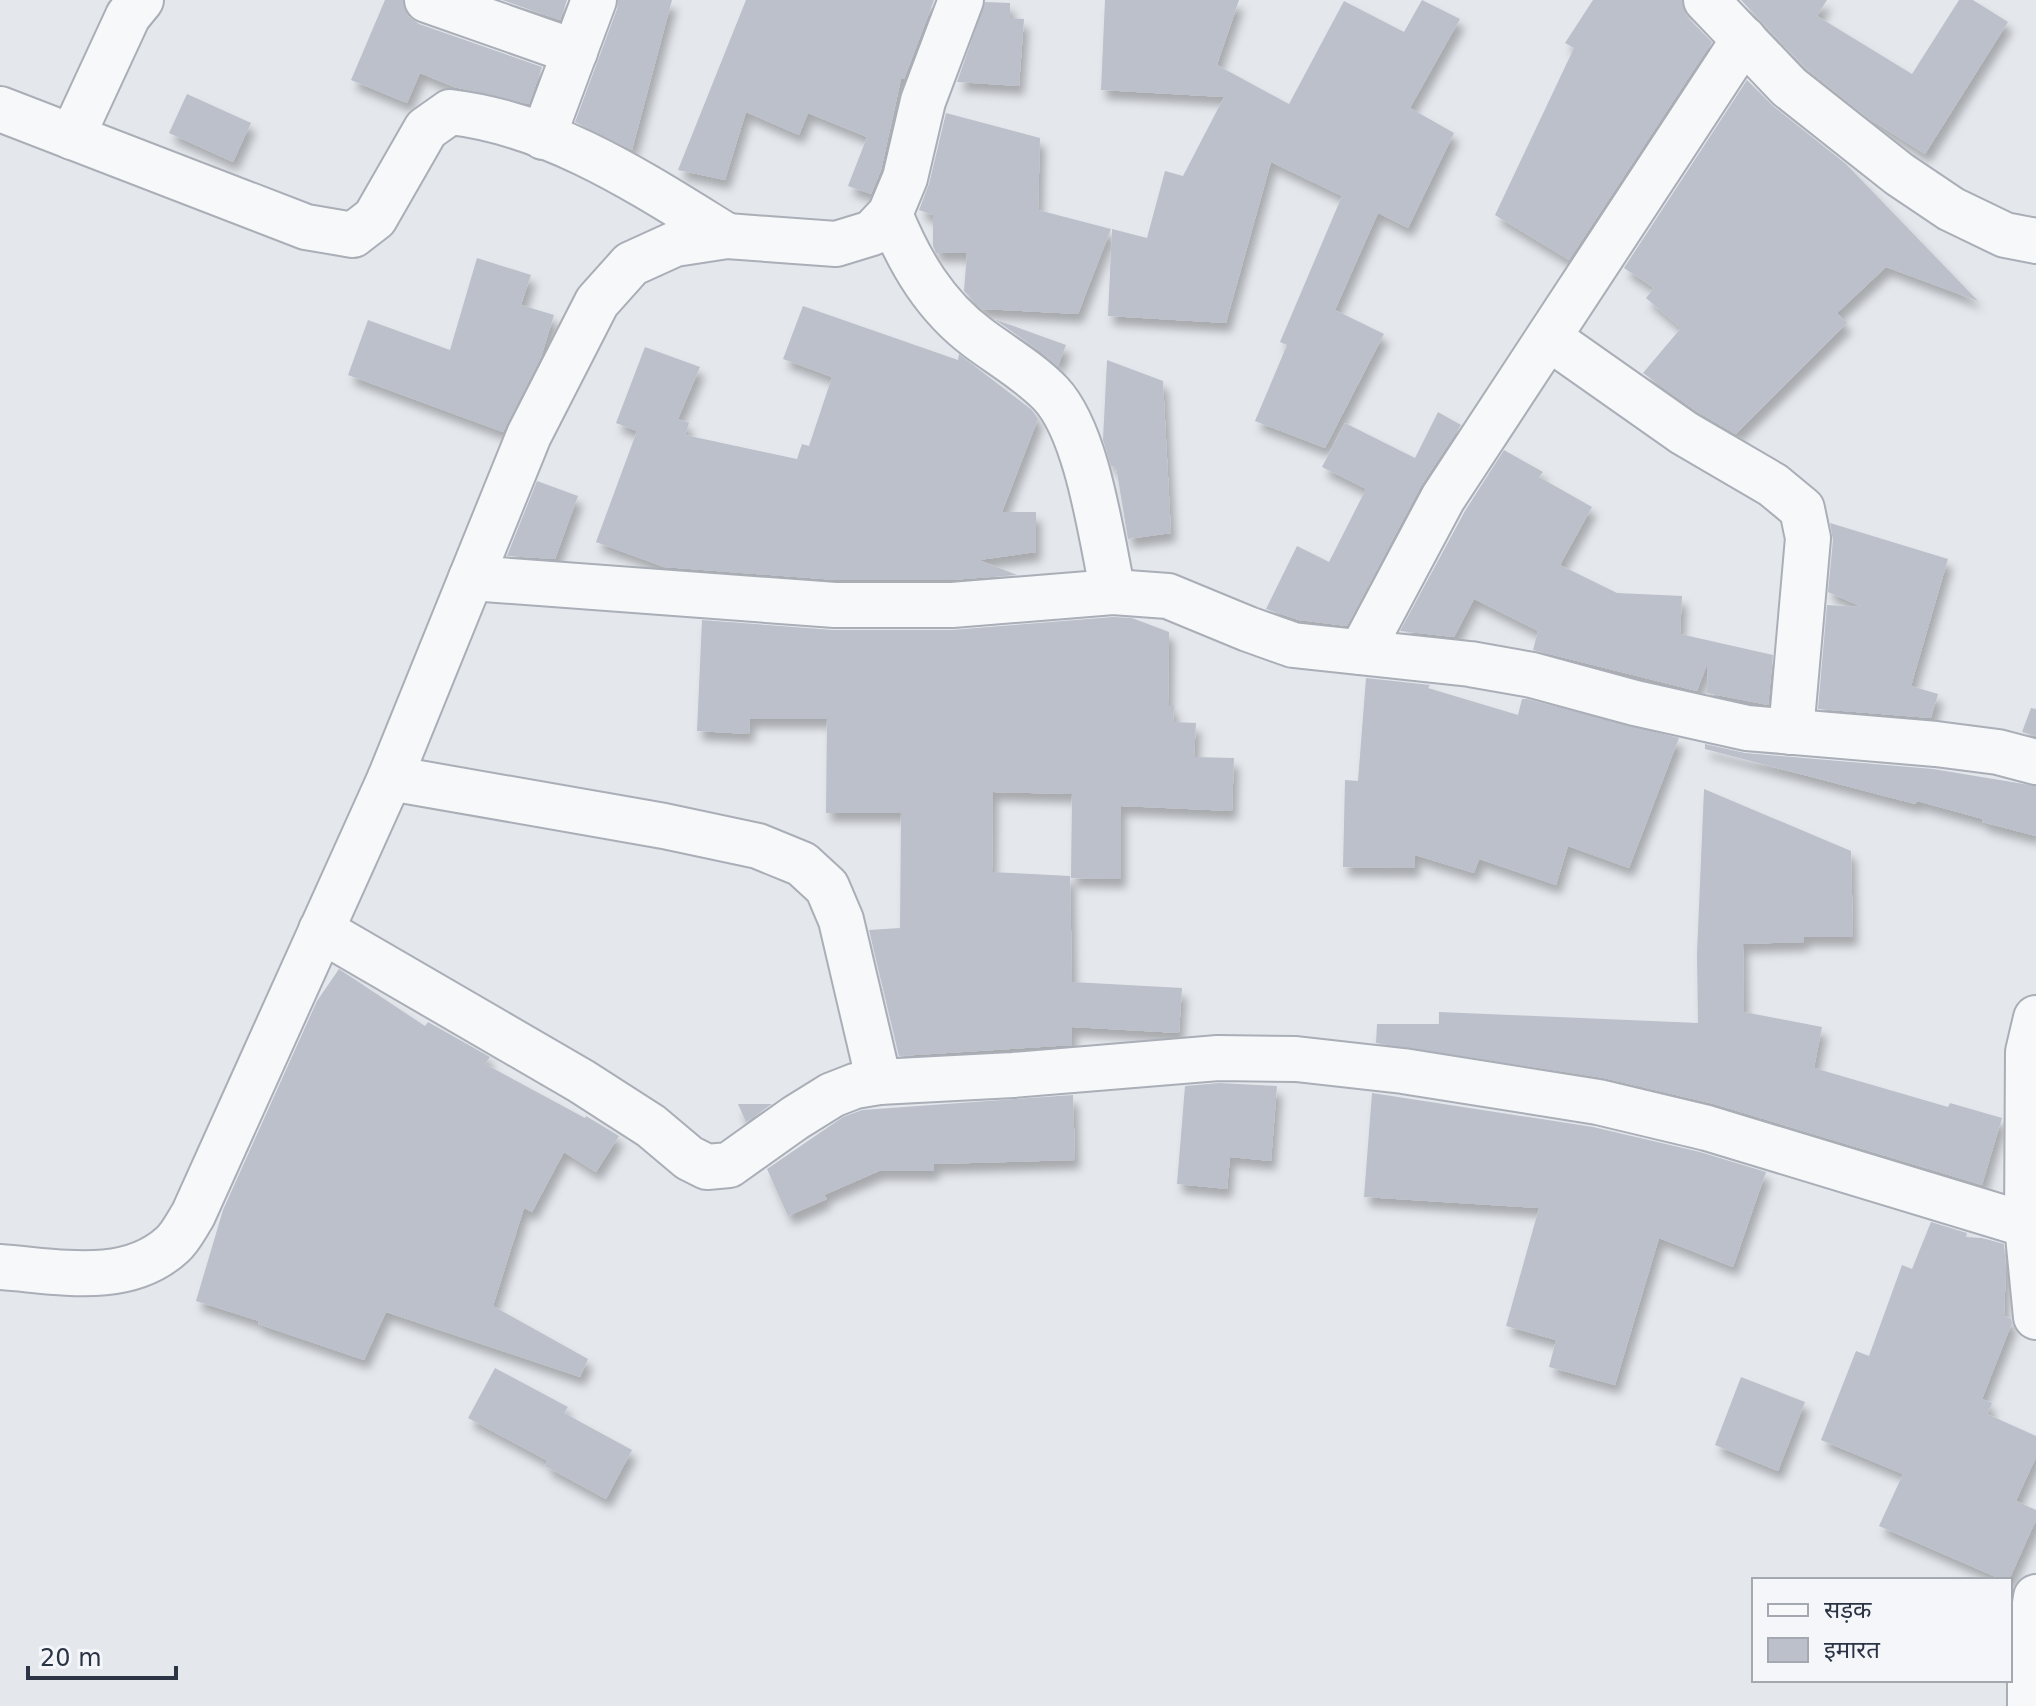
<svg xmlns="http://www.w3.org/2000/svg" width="2036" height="1706" font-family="'DejaVu Sans','Noto Sans Devanagari',sans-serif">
<defs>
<filter id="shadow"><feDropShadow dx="5" dy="9" stdDeviation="4" flood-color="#0004"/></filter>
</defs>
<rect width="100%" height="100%" fill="#e4e7ec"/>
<!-- building -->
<g fill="#bbc0ca" filter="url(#shadow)">
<polygon points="385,0 403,0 408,16 419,24 542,67 529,104 454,87 420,73 407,103 351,80"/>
<polygon points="502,0 567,0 560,20"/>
<polygon points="618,0 672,0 632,150 575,122 617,9"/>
<polygon points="746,0 934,0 904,79 901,79 881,170 871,194 848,186 867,137 808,113 799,135 746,112 725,180 678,170"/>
<polygon points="1105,0 1239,0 1217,65 1289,104 1344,1 1404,32 1422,0 1460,19 1410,108 1454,133 1408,228 1378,213 1335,310 1384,334 1325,448 1255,421 1287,345 1280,342 1342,196 1271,162 1226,323 1108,316 1112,229 1147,238 1165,171 1183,176 1224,97 1101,90"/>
<polygon points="1593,0 1682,0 1687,17 1712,42 1569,260 1495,215 1574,48 1565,43"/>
<polygon points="1741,0 1827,0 1817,16 1912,74 1959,0 1973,0 2008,22 1925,154 1868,118 1806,68"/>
<polygon points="985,2 1010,3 1010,18 1024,19 1019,86 957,82"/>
<polygon points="1747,80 1773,106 1846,164 1978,301 1886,267 1837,313 1847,323 1736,434 1698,412 1643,373 1681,328 1646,298 1654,288 1624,268"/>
<polygon points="187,94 251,123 233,162 169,133"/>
<polygon points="946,113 1040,138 1038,210 1111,229 1078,314 982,309 964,291 967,253 936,253 933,246 933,215 919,210 929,184"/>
<polygon points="477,258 531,275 521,305 554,315 541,357 503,432 348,375 368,320 450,350"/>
<polygon points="803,306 958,360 959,354 1032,410 1038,419 1002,512 1036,512 1036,552 979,560 1017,575 951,580 836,580 664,567 596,542 637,431 616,423 645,347 700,367 678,419 689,423 685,435 797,459 802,444 809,446 832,377 783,359"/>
<polygon points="994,319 1066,345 1058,366 1040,351"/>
<polygon points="1107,360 1163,381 1171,533 1128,539 1116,466 1111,466 1103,440"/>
<polygon points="1438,412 1461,425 1421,486 1347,626 1299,620 1266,609 1297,546 1329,562 1366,489 1322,467 1345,423 1415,458"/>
<polygon points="1504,450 1543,472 1539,477 1592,507 1560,565 1617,593 1682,596 1680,634 1773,655 1768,705 1707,693 1708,662 1697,691 1533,650 1538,631 1474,599 1454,637 1400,631 1465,511"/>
<polygon points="537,481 578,496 555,559 507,556"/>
<polygon points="1830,523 1948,559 1911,686 1938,694 1931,718 1818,709 1827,605 1862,607 1828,592 1833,540"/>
<polygon points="1113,617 1132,618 1169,632 1168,706 1174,706 1173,722 1196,723 1194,757 1234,758 1232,811 1121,806 1121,879 1071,878 1072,794 993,792 992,872 1070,876 1072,982 1182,988 1179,1033 1072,1027 1072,1045 899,1056 869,930 900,928 901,813 826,813 827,719 750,719 749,734 697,731 702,620 833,630 952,630"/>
<polygon points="1366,678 1430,685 1428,688 1518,715 1522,699 1527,699 1679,738 1629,868 1568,846 1556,885 1479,859 1474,873 1415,855 1415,868 1343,867 1345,780 1358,781"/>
<polygon points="2031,708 2036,709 2036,736 2022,732"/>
<polygon points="1705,744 1745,753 1933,769 2036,786 2036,836 1982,822 1983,819 1917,801 1915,804 1705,749"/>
<polygon points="1704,789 1851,851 1853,937 1804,937 1804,942 1743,944 1744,1012 1822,1027 1814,1068 1948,1107 1950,1103 2002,1118 1982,1185 1714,1104 1604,1078 1376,1043 1377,1024 1439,1024 1439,1012 1698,1023 1697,953"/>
<polygon points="339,969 425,1026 428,1022 490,1057 485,1064 585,1118 586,1116 619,1136 596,1172 564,1152 532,1212 524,1208 493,1306 588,1359 580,1377 386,1312 364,1360 258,1324 259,1321 196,1301 223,1210 317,1001"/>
<polygon points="1219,1083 1277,1086 1271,1161 1230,1157 1227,1189 1177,1184 1185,1086"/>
<polygon points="1372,1093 1593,1127 1700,1152 1766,1172 1733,1267 1659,1238 1615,1385 1549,1367 1556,1340 1506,1326 1539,1208 1364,1197"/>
<polygon points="1073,1095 1075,1160 934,1164 934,1171 879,1171 824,1195 827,1199 788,1216 767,1169 843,1117 862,1110"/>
<polygon points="738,1104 772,1104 746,1122"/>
<polygon points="1931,1222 1967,1233 1966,1237 1982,1238 2004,1244 2006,1269 2004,1316 2011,1319 2012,1323 1982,1399 1992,1403 1987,1414 2036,1436 2036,1457 2016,1501 2036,1510 2036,1520 2009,1580 2003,1580 1879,1526 1903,1474 1821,1440 1856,1351 1869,1356 1902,1265 1912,1269"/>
<polygon points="495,1368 568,1407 564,1413 632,1450 606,1499 545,1466 548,1461 468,1418"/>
<polygon points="1741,1377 1805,1402 1778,1471 1715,1445"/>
</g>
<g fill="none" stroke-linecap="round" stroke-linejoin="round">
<!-- street casing -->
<g stroke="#a9aeb7" stroke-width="48">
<g id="street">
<polyline points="427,0 575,52"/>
<polyline points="1706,0 1789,87 1899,174 1951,209 2005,235 2036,241"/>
<path d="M0,109L306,227L353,235L375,218L426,129L450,112C553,124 641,183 727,236"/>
<polyline points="72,137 128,16 141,0"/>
<polyline points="543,137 594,0"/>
<path d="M890,214C910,263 935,306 978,338C1002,356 1030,372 1051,394C1088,434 1101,537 1113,592"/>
<polyline points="1549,338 1684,433 1773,485 1802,509 1808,538 1791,732"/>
<polyline points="471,578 835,605 952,605 1113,592 1168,596 1248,629 1293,645 1470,664 1532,675 1635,703 1747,728 1936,744 1998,752 2036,762"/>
<polyline points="1361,652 1443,498 1744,39"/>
<polyline points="390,778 664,826 758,846 802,864 827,887 841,920 879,1082"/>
<polyline points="321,930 581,1081 651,1126 689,1158 707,1167 729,1165 795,1118 832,1095 855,1086 879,1082 1013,1075 1218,1058 1296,1059 1403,1071 1598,1102 1707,1128 2027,1225"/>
<polyline points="2036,1018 2028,1052 2027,1225 2036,1317"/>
<path d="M0,1267C57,1271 126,1287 172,1245C181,1237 187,1224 193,1215L390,778L529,435L597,302L631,264L675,244L727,236L836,244L872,233L890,214L905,178L923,101L961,0"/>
<polyline points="2030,1706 2030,1636 2036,1597"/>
</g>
</g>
<!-- street -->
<use href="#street" stroke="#f7f8fa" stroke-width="44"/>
</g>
<!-- legend -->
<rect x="1752" y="1578" width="260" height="104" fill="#f4f6f9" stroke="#a4a8b1" stroke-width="2"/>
<rect x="1768" y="1604" width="40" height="12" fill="#f7f8fa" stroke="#a4a8b1" stroke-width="2"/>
<text x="1824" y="1618" font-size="24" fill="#2b3445">सड़क</text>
<rect x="1768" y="1638" width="40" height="24" fill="#bbc0ca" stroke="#a4a8b1" stroke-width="2"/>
<text x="1824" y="1658" font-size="24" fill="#2b3445">इमारत</text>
<!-- scale -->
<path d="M28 1666v12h148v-12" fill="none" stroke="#2b3445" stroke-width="4"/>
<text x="40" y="1666" font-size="24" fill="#2b3445" stroke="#f4f6f9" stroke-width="6" paint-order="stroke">20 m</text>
</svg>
